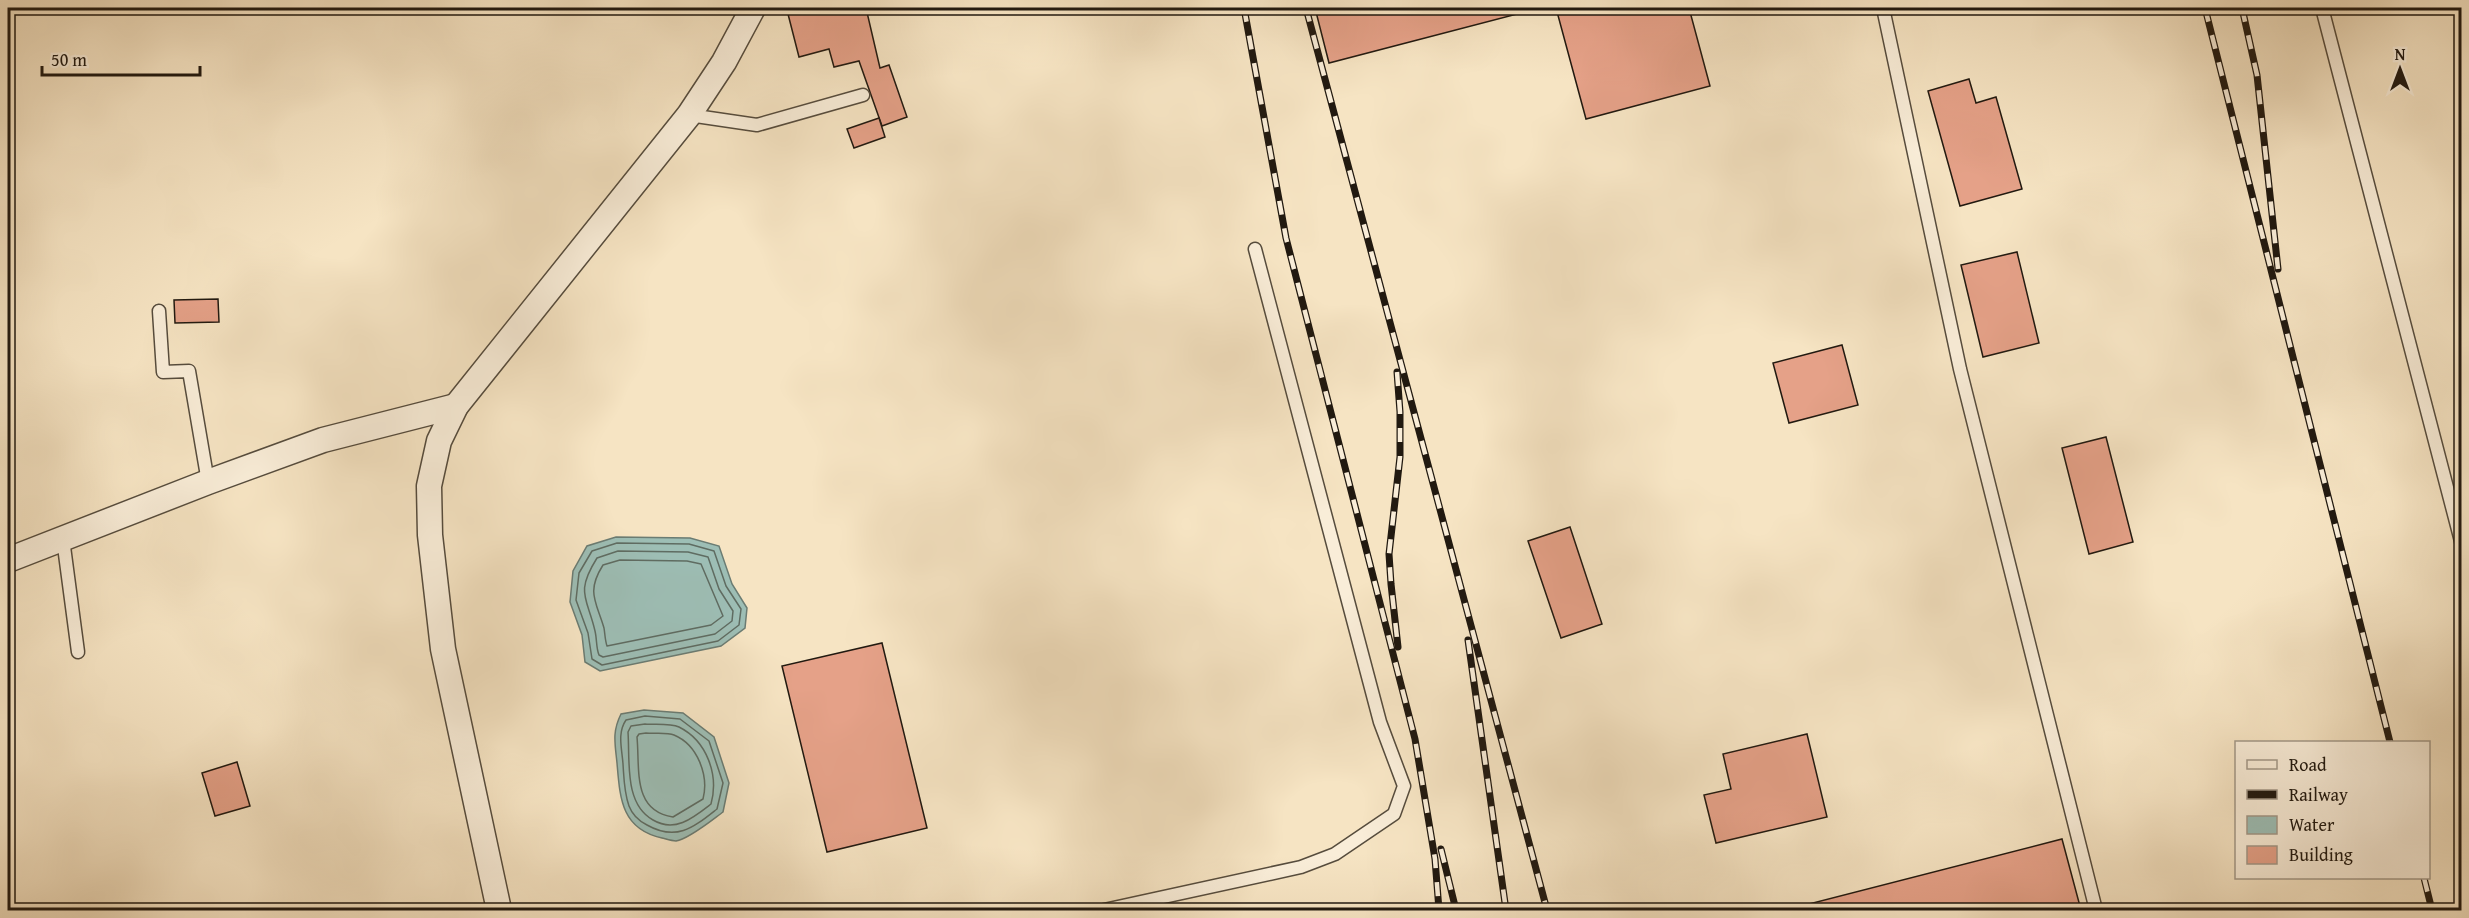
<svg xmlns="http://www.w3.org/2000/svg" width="2469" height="918" font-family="'Gentium Book Plus',serif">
<rect width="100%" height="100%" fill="#f6e4c3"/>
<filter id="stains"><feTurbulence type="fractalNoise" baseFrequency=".00333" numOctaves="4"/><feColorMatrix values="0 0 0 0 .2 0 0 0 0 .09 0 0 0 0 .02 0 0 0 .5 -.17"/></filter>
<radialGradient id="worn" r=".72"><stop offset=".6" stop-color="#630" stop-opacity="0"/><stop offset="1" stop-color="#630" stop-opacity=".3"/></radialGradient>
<!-- water -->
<g fill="#9dbeb5" stroke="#6b7c73" stroke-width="1.5">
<polygon points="616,537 690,538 719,546 732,584 747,608 745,628 721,646 600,671 585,662 582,635 570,602 573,571 587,546"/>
<path d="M644,710L683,713L714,737L729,783L723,812C712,820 689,839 676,841C672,841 666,839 662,838C621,829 620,798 617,763C615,743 612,732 621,714Z"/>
</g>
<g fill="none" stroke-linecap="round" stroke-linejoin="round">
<!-- shore -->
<g stroke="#5f6c62" stroke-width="1.5">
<polygon points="617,543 689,544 714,551 726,586 741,609 739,625 718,641 602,665 592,659 588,633 576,600 579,573 592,551"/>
<path d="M618,551L688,552L708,557L719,589L733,611L732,621L715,634L603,657L599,655C596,648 597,639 595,631C587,597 575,593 597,558Z"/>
<path d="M620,560L687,561L701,564L723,616L711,625L607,646C605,640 605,634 604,628C596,601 586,592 603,565Z"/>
<path d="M645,716L680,719L709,741L723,783L717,809C694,827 677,842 647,825C639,821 632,814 629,806C624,792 624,779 623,764C622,749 617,733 626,720Z"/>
<path d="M645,724C655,725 670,723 679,727C707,741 719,775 711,804C693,818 675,833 653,820C624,804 630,761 628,732L631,726Z"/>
<path d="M646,733C654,734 667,732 674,735C698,745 709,776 703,799L673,817C632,811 640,769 637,737L639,734Z"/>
</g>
</g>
<!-- building -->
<g fill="#e5a188" stroke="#211910" stroke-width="1.5">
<polygon points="817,8 866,8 880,68 889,65 907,117 882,126 859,61 834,67 829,49 799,57 788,14"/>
<polygon points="1315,8 1520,8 1521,13 1329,63"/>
<polygon points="1556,8 1689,8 1710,86 1586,119"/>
<polygon points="1969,79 1976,103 1996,97 2022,189 1960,206 1928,91"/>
<polygon points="879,118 885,137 854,148 847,129"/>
<polygon points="2017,252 2039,343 1983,357 1961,265"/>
<polygon points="218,299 219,322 175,323 174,300"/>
<polygon points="1842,345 1858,405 1789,423 1773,363"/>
<polygon points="2106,437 2133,542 2089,554 2062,448"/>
<polygon points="1570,527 1602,624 1561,638 1528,541"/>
<polygon points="882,643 927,828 827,852 782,666"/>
<polygon points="1807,734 1827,817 1716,843 1704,795 1731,789 1723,754"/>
<polygon points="237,762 250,806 215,816 202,773"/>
<polygon points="2062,839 2081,910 1806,910 1805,905"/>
</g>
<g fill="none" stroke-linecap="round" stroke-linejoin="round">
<!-- lane casing -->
<g stroke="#564c3d" stroke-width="15">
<g id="lane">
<polyline points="1883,8 1960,369 2096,910"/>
<polyline points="2322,8 2462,545"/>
<polyline points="689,115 757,125 863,95"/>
<polyline points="159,311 163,372 189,371 208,482"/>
<polyline points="63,539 78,652"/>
<polyline points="1104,910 1301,867 1335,854 1394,814 1404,786 1380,722 1255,249"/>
</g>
</g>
<!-- street casing -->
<g stroke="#564c3d" stroke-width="27">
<g id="street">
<polyline points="8,560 208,482 323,440 456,406"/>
<polyline points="499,910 443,649 430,535 429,486 439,441 456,406 689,115 724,62 753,8"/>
</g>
</g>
<!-- lane -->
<use href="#lane" stroke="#f9edd8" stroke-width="12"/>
<!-- street -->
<use href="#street" stroke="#f9edd8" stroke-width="24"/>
<!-- rail casing -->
<g stroke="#211910" stroke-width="7">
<g id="rail">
<polyline points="1244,8 1286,238 1415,739 1435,859 1439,910"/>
<polyline points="1306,8 1547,910"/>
<polyline points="2205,8 2390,742"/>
<polyline points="2242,8 2257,75 2278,269"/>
<polyline points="1397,372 1400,412 1400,457 1389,554 1391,584 1398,647"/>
<polyline points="1468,640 1506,910"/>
<polyline points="1441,849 1456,910"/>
<polyline points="2424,878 2432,910"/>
</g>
</g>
<!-- rail -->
<use href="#rail" stroke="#f9edd8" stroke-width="4.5" stroke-dasharray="14" stroke-linecap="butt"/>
</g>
<!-- margin -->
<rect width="2469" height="918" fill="none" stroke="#f6e4c3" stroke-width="30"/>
<rect x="9" y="9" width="2451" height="900" fill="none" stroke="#211910" stroke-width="3"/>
<rect x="15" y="15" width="2439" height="888" fill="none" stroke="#211910" stroke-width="1.5"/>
<!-- legend -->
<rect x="2235" y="741" width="195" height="138" fill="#f9edd8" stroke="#a39888" stroke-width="1.5"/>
<rect x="2247" y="760" width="30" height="9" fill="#f9edd8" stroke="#a39888" stroke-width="1.5"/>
<text x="2289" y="771" font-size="18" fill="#211910">Road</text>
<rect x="2247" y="790" width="30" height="9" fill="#211910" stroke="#a39888" stroke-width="1.5"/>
<text x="2289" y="801" font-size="18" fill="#211910">Railway</text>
<rect x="2247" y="816" width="30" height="18" fill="#9dbeb5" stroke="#a39888" stroke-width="1.5"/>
<text x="2289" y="831" font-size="18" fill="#211910">Water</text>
<rect x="2247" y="846" width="30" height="18" fill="#e5a188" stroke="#a39888" stroke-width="1.5"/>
<text x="2289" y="861" font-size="18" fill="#211910">Building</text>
<!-- north arrow -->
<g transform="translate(2400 69)" stroke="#f9edd8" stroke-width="4.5" paint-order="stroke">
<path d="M0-4.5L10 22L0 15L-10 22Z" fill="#211910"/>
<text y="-9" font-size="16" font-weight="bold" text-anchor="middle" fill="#211910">N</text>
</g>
<!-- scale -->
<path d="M42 66v9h158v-9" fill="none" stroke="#211910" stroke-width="3"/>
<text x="51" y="66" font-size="18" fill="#211910" stroke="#f9edd8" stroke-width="4.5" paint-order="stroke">50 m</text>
<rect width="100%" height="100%" filter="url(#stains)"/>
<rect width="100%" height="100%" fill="url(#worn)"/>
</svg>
